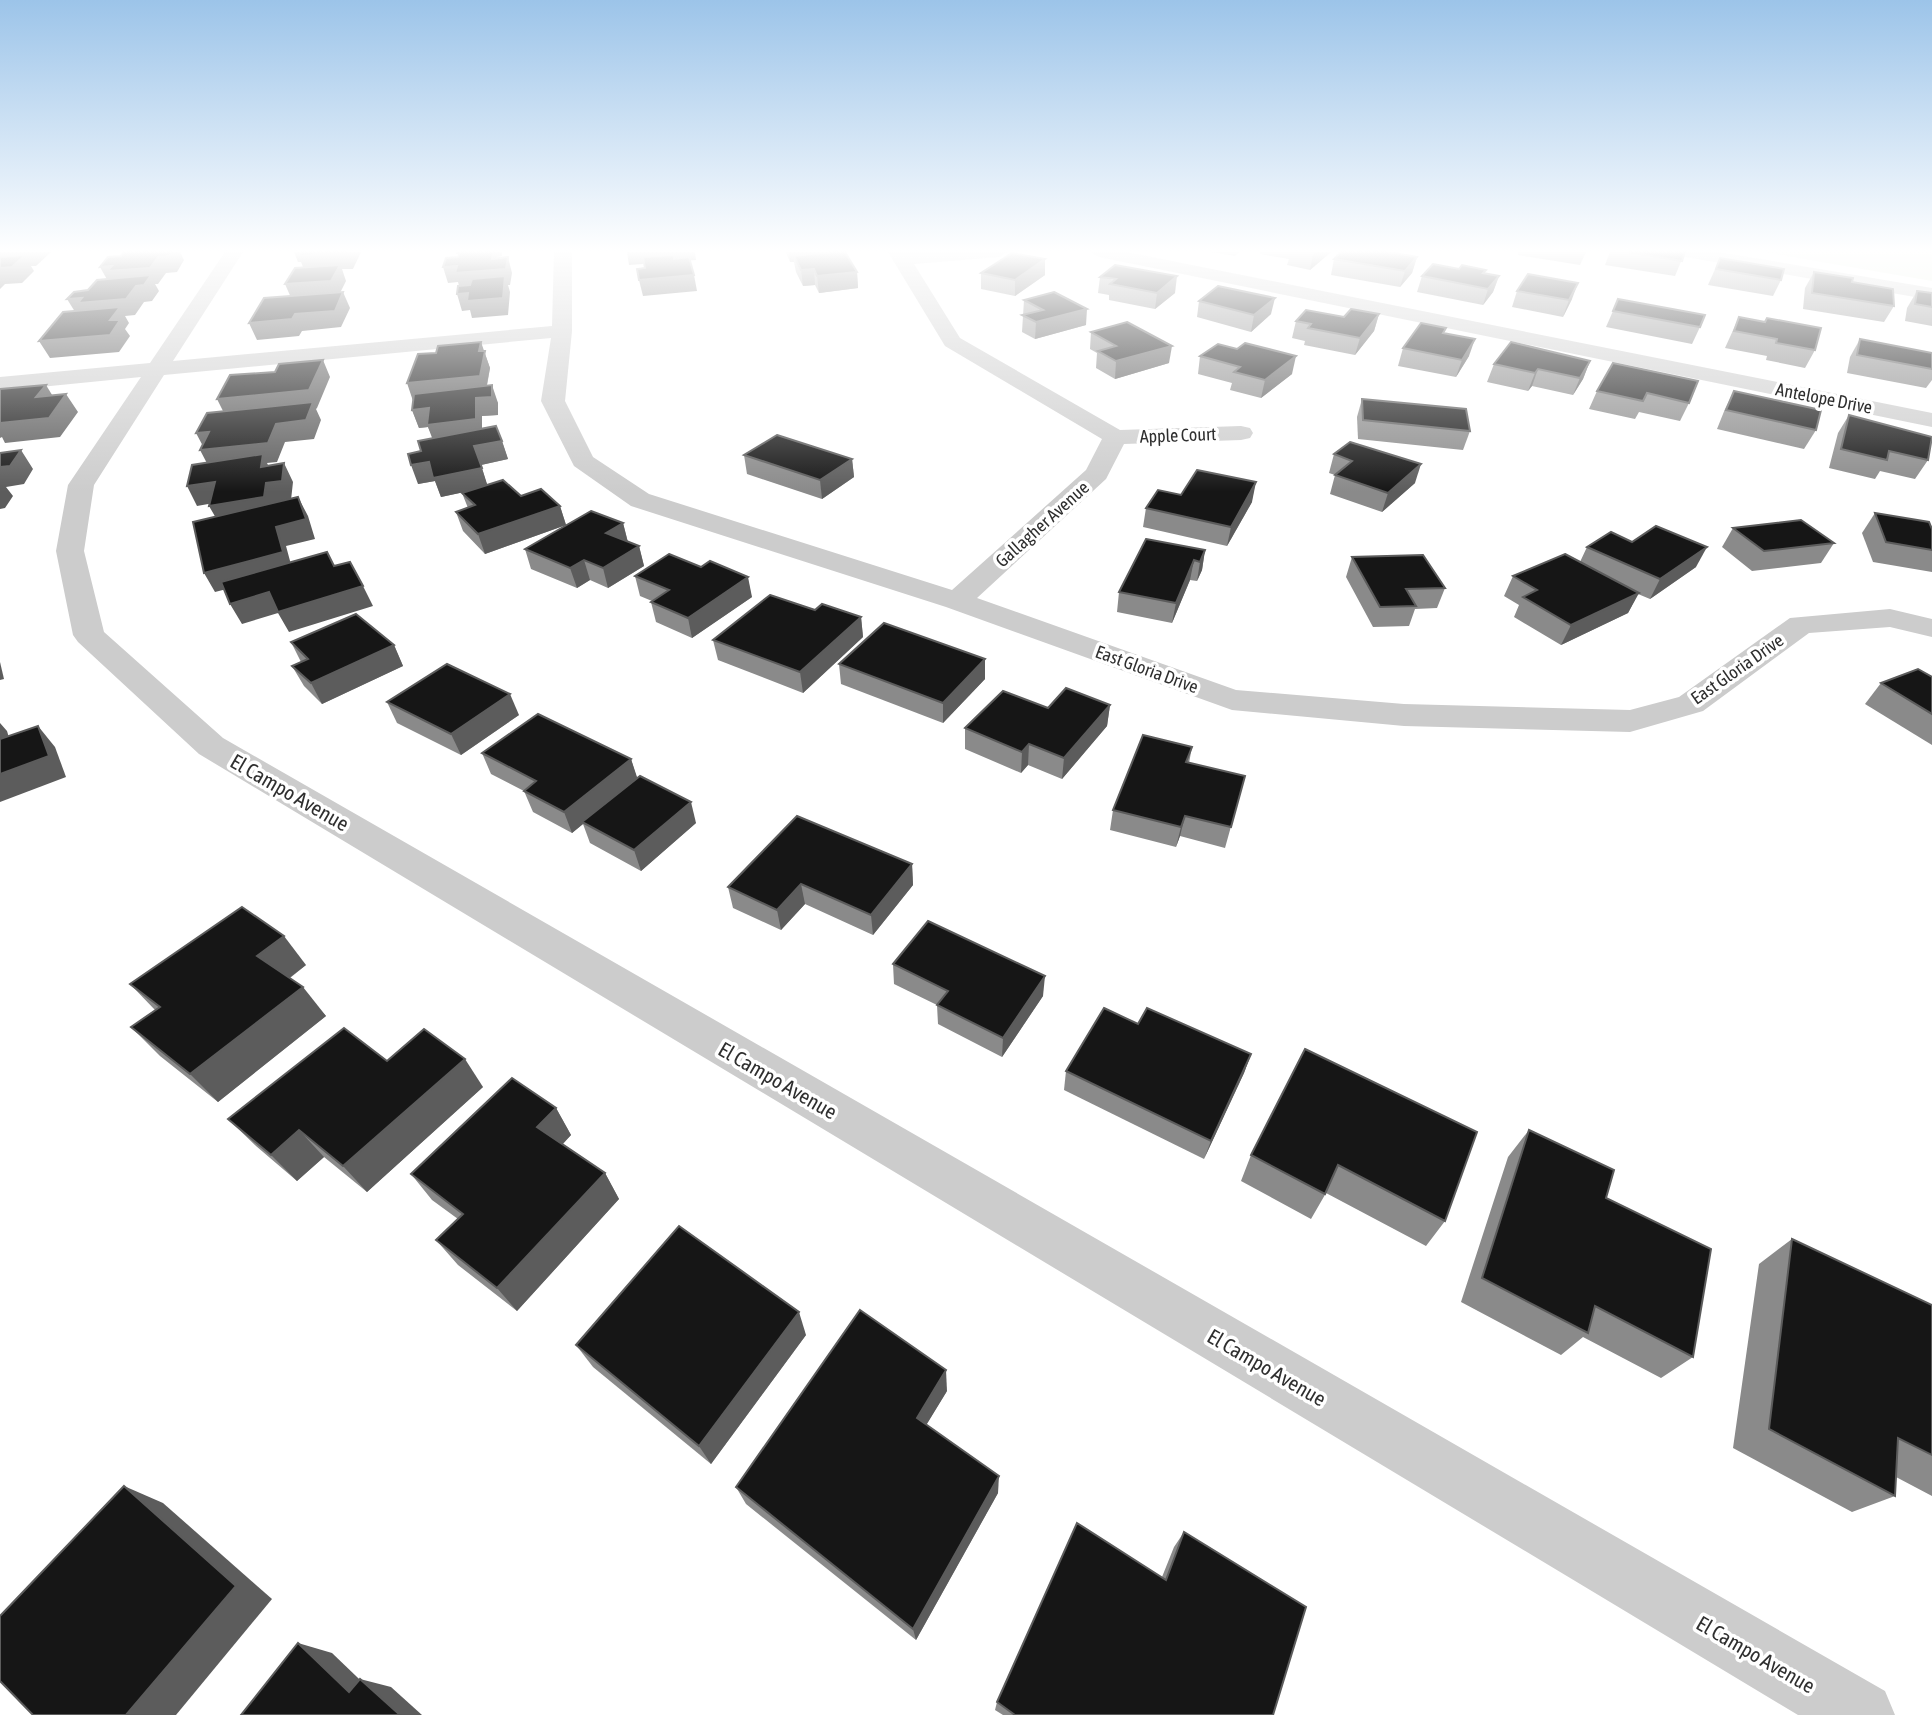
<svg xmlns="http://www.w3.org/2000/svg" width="1932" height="1715" font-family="'Asap Condensed',sans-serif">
<rect width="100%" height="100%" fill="#fff"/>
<!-- green -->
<polygon fill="#e4ecdd" points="1764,252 1932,252 1932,281"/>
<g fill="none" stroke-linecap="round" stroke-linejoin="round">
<!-- street -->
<g fill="#ccc" fill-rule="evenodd">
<polygon points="225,252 243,252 173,361 552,326 554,252 572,252 572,331 565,401 593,457 649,494 952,590 1086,470 1102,439 945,346 888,252 1008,252 999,257 914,264 960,338 1120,430 1241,426 1250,428 1253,433 1250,438 1241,440 1124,444 1106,479 977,598 1236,690 1404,704 1630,710 1679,697 1790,618 1890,609 1932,619 1932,637 1890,627 1809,633 1703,711 1630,732 1404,726 1232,710 946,607 631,506 574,466 541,401 551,338 164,375 94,485 84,551 104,632 223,738 1885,1691 1895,1715 1798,1715 199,754 78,642 73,635 56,551 68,485 141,377 0,391 0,377 150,363"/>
<polygon points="1090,252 1127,252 1932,413 1932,427 1099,257"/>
<polygon points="1677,252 1719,252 1932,288 1932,300 1686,257"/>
</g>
</g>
<!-- wall -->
<g fill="#8a8a8a">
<polygon points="786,252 845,252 857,272 858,288 819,293 815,285 803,286 796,272 794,262 790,262"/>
<polygon points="1212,252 1239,252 1235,256"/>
<polygon points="1261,252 1331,252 1310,270 1287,265 1289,259 1260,254"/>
<polygon points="1519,252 1586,252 1580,265 1518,255"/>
<polygon points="1610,252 1685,252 1675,276 1605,265"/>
<polygon points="1417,257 1412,273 1400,287 1331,275 1334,259"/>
<polygon points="1720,258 1781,280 1773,296 1708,285"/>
<polygon points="1045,259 1045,275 1015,296 981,289 981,273"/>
<polygon points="1814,272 1852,282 1894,306 1884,322 1803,309 1805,288"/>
<polygon points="1422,276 1499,276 1493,292 1483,305 1417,292"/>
<polygon points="1100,277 1175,293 1155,309 1109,300 1109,295 1098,293"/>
<polygon points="1517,291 1572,299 1563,317 1512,307"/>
<polygon points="1917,291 1932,293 1932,326 1905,321 1907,308"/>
<polygon points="1024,300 1086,325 1035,339 1022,332"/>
<polygon points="1199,301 1271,314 1251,332 1197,317"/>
<polygon points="1613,311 1700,327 1692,344 1606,327"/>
<polygon points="1379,314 1374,331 1355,355 1304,345 1305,341 1292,338 1296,321"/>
<polygon points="1739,317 1764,322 1767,318 1815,350 1805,368 1766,360 1767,356 1725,348"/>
<polygon points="1091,332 1169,363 1115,379 1096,368 1097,353 1090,349"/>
<polygon points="1445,333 1469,356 1456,377 1398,366 1403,348"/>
<polygon points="1860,339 1932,353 1932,380 1926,388 1847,373 1850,357"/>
<polygon points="484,351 490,368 487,386 498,403 498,415 482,416 482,429 502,441 508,459 481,465 487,485 521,496 560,506 566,525 623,523 628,542 639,546 644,566 608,588 590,580 577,588 531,569 525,549 566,525 485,554 463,531 456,512 468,508 462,493 464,492 441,497 435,481 418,484 421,451 433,438 428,427 419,428 412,410"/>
<polygon points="1200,356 1292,374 1261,398 1230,390 1232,383 1198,374"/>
<polygon points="1590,361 1583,379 1573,395 1532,386 1528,391 1487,382 1494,364"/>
<polygon points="1613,363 1689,403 1680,421 1639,412 1635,419 1589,409 1597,391"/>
<polygon points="1734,391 1816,430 1804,449 1717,429 1725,409"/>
<polygon points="1362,399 1470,431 1463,450 1358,439 1357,417"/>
<polygon points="1849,415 1928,460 1915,479 1880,471 1875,479 1829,468 1838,433"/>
<polygon points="1334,454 1415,483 1382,512 1330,494 1335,475 1329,473"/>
<polygon points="744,455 852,459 854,477 822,499 747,474"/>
<polygon points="1181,495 1252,502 1227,546 1143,527 1146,508"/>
<polygon points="1875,513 1932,529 1932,572 1873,562 1862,533"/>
<polygon points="1733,528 1834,543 1821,563 1752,571 1722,547"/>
<polygon points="1587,547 1696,567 1650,599 1638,594 1628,613 1561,645 1514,617 1519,605 1504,596 1513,576 1580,562"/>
<polygon points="1205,550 1202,570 1197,581 1190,580 1172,623 1117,612 1119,592"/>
<polygon points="1352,557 1445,588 1437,608 1415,609 1409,626 1373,627 1346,577"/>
<polygon points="701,567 752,597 692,638 656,622 651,602 652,601 640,596 635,576"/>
<polygon points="815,610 861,617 863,637 803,693 718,660 713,640"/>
<polygon points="291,642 394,645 403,666 322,704 304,686 292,666 301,662"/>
<polygon points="985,659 985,679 943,723 841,684 839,664"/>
<polygon points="1932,677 1932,745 1865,704 1881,683"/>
<polygon points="387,702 519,715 461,755 397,723"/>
<polygon points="1110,705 1107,726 1062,779 1028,765 1021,773 965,749 965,728 1048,708"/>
<polygon points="1192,747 1189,763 1245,776 1225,848 1180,836 1176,847 1110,830 1113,810"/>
<polygon points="482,753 631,759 637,779 696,823 641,871 590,843 583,824 572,833 533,812 524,791 491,774"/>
<polygon points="912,864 913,885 873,935 805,904 781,930 733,908 728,887"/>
<polygon points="893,964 1043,996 1002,1057 938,1024 937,1005 894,984"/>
<polygon points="306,965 290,978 326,1016 218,1102 160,1056 131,1027 155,1010 130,984"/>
<polygon points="1138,1024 1251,1054 1244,1073 1204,1159 1064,1090 1066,1071"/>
<polygon points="1305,1049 1445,1221 1426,1246 1326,1193 1311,1219 1241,1181 1251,1155"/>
<polygon points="387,1061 483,1087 367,1192 324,1157 297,1181 256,1146 228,1119"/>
<polygon points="556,1108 571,1135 563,1144 605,1173 619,1199 517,1311 458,1265 436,1240 458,1219 432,1200 411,1174"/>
<polygon points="1529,1130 1606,1198 1693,1357 1661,1378 1583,1337 1561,1355 1461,1302 1508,1157"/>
<polygon points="1792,1239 1932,1305 1932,1496 1896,1477 1895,1496 1852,1512 1733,1448 1759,1264"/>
<polygon points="806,1335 711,1464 593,1367 576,1345"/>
<polygon points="947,1391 926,1425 998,1493 916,1640 746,1504 736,1487"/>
<polygon points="1184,1532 1273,1715 1003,1715 995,1710 997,1702 1162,1577 1174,1547"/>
</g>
<!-- shaded-wall -->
<g fill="#5c5c5c">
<polygon points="0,252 51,252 36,266 31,266 34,271 22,283 5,284 0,289"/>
<polygon points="136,252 180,252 184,260 177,272 166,273 158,284 155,284 159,291 152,301 144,302 135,315 125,316 129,323 125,329 130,336 119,352 50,358 39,341 77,315 67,299 109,283 100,267"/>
<polygon points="294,252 361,252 353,269 342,269 346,281 338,297 292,300 285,284 305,272 301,262 298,262"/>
<polygon points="456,252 502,252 502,256 497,257 498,262 508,257 512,273 510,285 508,285 510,292 508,315 472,318 470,310 462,311 457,294 468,293 503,298 460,289 458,282 448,283 443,267 466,253 456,254"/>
<polygon points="627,252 695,252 696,260 629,265"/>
<polygon points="789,252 839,252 794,256 794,262 790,262"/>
<polygon points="1316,252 1331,252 1310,270 1313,254"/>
<polygon points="1417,257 1412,273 1400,287 1405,271"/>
<polygon points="1045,259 1045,275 1015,296 1015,280"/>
<polygon points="814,269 815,285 803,286 801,270"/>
<polygon points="857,272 858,288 819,293 817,276"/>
<polygon points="694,275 697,291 643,296 639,280"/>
<polygon points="1177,276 1175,293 1155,309 1157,293"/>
<polygon points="1499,276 1493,292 1483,305 1488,289"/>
<polygon points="1578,283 1572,299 1563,317 1569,300"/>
<polygon points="343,292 350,308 341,327 302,331 299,336 257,340 249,323 295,314"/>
<polygon points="1275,298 1271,314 1251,332 1254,315"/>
<polygon points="1087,309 1086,325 1035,339 1036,322"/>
<polygon points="1379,314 1374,331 1355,355 1360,338"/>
<polygon points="1475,339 1469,356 1456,377 1462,360"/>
<polygon points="481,342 490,368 485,394 413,401 407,383 479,351"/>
<polygon points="1172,346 1169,363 1115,379 1116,361"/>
<polygon points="1296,356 1292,374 1261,398 1265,380"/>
<polygon points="323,360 330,377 317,408 316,409 321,420 314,439 285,442 277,462 267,463 272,473 284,463 293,482 291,500 220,525 209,506 264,497 210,469 200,450 205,450 196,433 226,417 217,399"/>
<polygon points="1590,361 1583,379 1573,395 1580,378"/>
<polygon points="1538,369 1532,386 1528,391 1535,373"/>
<polygon points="46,385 57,403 36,397"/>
<polygon points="492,385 498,403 498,415 482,416 482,437 434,443 428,427 419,428 412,410 476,398"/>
<polygon points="66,394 78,412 60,437 5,443 2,437 0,438 0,422"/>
<polygon points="502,441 508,459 481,465 488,487 441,497 435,481 418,484 411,465 474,446"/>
<polygon points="21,450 33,469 24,484 6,487 13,496 5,508 0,509 0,467"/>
<polygon points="852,459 854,477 822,499 820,480"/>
<polygon points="1421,464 1415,483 1382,512 1388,493"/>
<polygon points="215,482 225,501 197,506 187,486"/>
<polygon points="1256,482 1252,502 1227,546 1231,527"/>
<polygon points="298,497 308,516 315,539 286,546 293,572 215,592 204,573 276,527"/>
<polygon points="560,506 566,525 485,554 478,534"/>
<polygon points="623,523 628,543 606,533"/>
<polygon points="639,546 644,566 608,588 603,568"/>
<polygon points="1707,547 1696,567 1650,599 1660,579"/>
<polygon points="1205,550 1202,570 1197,581 1200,562"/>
<polygon points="584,560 590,580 577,588 570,568"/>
<polygon points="1194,560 1190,580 1172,623 1176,603"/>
<polygon points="748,577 752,597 692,638 688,618"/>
<polygon points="363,586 373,606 289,632 278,613 242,624 230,604 269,592"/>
<polygon points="1639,593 1628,613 1561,645 1571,625"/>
<polygon points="861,617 863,637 803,693 800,672"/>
<polygon points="394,645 403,666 322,704 311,683"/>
<polygon points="985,659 985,679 943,723 943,703"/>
<polygon points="0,662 4,679 0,680"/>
<polygon points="510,694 519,715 461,755 451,734"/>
<polygon points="1110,705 1107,726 1062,779 1064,758"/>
<polygon points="0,723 7,731 16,761 0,742"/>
<polygon points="38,726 55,747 66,777 0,802 0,774"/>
<polygon points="1029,744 1028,765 1021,773 1022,752"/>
<polygon points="631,759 638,780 582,822 583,824 572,833 564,812"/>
<polygon points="691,802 696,823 641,871 634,850"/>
<polygon points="1185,816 1180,836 1176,847 1181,827"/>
<polygon points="912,864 913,885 873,935 871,915"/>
<polygon points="801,884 805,904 781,930 777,910"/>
<polygon points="284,936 306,965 280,985 257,956"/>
<polygon points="1045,976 1043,996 1002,1057 1003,1038"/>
<polygon points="303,987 326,1016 218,1102 190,1074"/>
<polygon points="1251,1054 1244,1073 1204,1159 1211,1141"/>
<polygon points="465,1059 483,1087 367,1192 343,1166"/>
<polygon points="556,1108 571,1135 553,1154 537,1127"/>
<polygon points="299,1130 324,1157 297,1181 271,1155"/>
<polygon points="605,1173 619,1199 517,1311 497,1288"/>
<polygon points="799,1312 806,1335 711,1464 699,1446"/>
<polygon points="946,1370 947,1391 919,1437 917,1418"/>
<polygon points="999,1476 998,1493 916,1640 913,1629"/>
<polygon points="124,1486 163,1503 272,1599 176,1715 126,1715"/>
<polygon points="298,1643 332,1653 381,1700 349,1692"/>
<polygon points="360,1679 391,1687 422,1715 400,1715"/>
</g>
<!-- building -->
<g fill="#161616" stroke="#5c5c5c" stroke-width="2">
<polygon points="124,252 172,252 169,256 158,257 150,268 107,271 112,266 100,267 108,257 121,256"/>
<polygon points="301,252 348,252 299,256"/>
<polygon points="460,252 493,252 492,259 508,257 506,269 455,273 457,266 443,267 446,258 458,257"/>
<polygon points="831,252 845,252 857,272 817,276 814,269 801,270 794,256"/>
<polygon points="1341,252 1389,252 1417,257 1405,271 1334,259"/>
<polygon points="1629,252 1685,252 1682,261"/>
<polygon points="1012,253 1045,259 1015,280 981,273"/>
<polygon points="25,255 12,267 0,268 0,257"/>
<polygon points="673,255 674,259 689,257 694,275 639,280 637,269 645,268 643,257"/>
<polygon points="1720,258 1784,269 1781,280 1716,269"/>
<polygon points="1433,264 1459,269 1462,265 1486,270 1483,273 1499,276 1488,289 1422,276"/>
<polygon points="340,265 331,281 285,284 295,268"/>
<polygon points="1115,265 1177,276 1157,293 1110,284 1116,279 1100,277"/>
<polygon points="1814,272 1853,278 1852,282 1893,289 1894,306 1812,293"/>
<polygon points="1528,274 1578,283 1569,300 1517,291"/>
<polygon points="151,275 144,285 136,286 126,299 78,303 82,298 67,299 74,292 88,290 97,280"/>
<polygon points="505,276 503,298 467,301 468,293 457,294 458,286 470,285 472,279"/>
<polygon points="1218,286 1275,298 1254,315 1199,301"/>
<polygon points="1917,291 1932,293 1932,307 1915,304"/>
<polygon points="343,292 335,311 295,314 292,319 249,323 264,298"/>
<polygon points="1054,292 1087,309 1036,322 1022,315 1043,310 1024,300"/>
<polygon points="1618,299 1705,315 1700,327 1613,311"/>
<polygon points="120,307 110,320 120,320 110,335 39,341 63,312"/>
<polygon points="1351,309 1379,314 1360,338 1308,328 1311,324 1296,321 1306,310 1344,317"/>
<polygon points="1739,317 1765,322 1767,318 1821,328 1815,350 1776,343 1777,339 1734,331"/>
<polygon points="1127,322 1172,346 1116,361 1098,351 1116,346 1091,332"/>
<polygon points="1421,323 1446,328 1443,333 1475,339 1462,360 1403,348"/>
<polygon points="1860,339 1932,353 1932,369 1857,355"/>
<polygon points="481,342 479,351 485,351 480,376 407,383 418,354 436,353 438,346"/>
<polygon points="1511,342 1590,361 1580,378 1538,369 1535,373 1494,364"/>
<polygon points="1245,343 1296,356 1265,380 1234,372 1240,367 1200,356 1218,344 1237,349"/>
<polygon points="323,360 309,390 217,399 230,375 275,372 279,364"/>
<polygon points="1613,363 1698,381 1689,403 1647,393 1643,401 1597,391"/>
<polygon points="46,385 36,397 66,394 49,418 0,423 0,389"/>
<polygon points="492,385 492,397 476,398 476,419 427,425 429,408 412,410 414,394"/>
<polygon points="1734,391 1821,410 1816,430 1726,410"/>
<polygon points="1362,399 1466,409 1470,431 1363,420"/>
<polygon points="313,402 306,420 276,424 268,443 200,450 209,432 196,433 207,413"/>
<polygon points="1849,415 1932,437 1928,460 1889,451 1887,460 1841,449"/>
<polygon points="496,426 502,441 474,446 482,468 433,478 429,462 411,465 408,454 421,451 418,441"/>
<polygon points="777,435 852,459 820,480 744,455"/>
<polygon points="1350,442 1421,464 1388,493 1335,475 1352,461 1334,454"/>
<polygon points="21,450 10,466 0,467 0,453"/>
<polygon points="263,454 261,467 284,463 282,481 266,483 264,497 209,506 215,482 187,486 192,465"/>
<polygon points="1197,470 1256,482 1231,527 1146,508 1158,490 1181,495"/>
<polygon points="503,480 521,496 541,489 560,506 478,534 456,512 475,505 462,493"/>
<polygon points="298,497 306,519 276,527 283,552 204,573 193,522"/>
<polygon points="591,511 623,523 606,533 639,546 603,568 584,560 570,568 525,549"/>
<polygon points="1875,513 1929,522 1932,529 1932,550 1886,542"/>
<polygon points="1801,520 1834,543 1764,551 1733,528"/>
<polygon points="1656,526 1707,547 1660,579 1587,547 1611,532 1632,542"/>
<polygon points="1146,539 1205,550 1200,562 1194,560 1176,603 1119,592"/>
<polygon points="327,552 334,566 350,562 363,586 278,612 269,592 230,604 221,582"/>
<polygon points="669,554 701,567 710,561 748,577 688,618 651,602 669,590 635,576"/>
<polygon points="1565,554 1639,593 1571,625 1523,597 1537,590 1513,576"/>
<polygon points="1423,555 1445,588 1406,589 1416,606 1380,607 1352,557"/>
<polygon points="770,595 815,610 822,604 861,617 800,672 713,640"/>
<polygon points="356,614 394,645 311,683 292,666 308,659 291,642"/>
<polygon points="884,623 985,659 943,703 839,664"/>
<polygon points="447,664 510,694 451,734 387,702"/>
<polygon points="1918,669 1932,677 1932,714 1881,683"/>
<polygon points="1066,688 1110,705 1064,758 1029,744 1022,752 965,728 1003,691 1048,708"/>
<polygon points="538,714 631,759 564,812 524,791 536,781 482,753"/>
<polygon points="38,726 49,756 0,774 0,739"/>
<polygon points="1143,735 1192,747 1186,762 1245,776 1231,827 1185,816 1181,827 1113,810"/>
<polygon points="640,776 691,802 634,850 582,822"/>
<polygon points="797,816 912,864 871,915 801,884 777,910 728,887"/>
<polygon points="242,907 284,936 257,956 303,987 190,1074 131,1027 160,1007 130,984"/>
<polygon points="928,921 1045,976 1003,1038 937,1005 948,991 893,964"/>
<polygon points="1104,1008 1138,1024 1147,1008 1251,1054 1211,1141 1066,1071"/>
<polygon points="344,1028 387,1061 424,1029 465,1059 343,1166 299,1130 271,1155 228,1119"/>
<polygon points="1305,1049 1477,1132 1445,1221 1338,1165 1325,1194 1251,1155"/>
<polygon points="512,1078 556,1108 537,1127 605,1173 497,1288 436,1240 463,1214 411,1174"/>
<polygon points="1529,1130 1614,1170 1606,1198 1711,1249 1693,1357 1595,1306 1588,1333 1482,1278"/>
<polygon points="679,1226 799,1312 699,1446 576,1345"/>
<polygon points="1792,1239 1932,1305 1932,1455 1898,1438 1895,1496 1769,1429"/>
<polygon points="860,1310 946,1370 917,1418 999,1476 913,1629 736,1487"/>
<polygon points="124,1486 236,1586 126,1715 33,1715 0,1681 0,1616"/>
<polygon points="1077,1523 1166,1580 1184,1532 1306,1607 1273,1715 1015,1715 997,1702"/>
<polygon points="298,1643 349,1692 360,1679 400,1715 241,1715"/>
</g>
<!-- sky -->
<linearGradient id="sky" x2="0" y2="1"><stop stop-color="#9cc4e9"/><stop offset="0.51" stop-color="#fff"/><stop offset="1" stop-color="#fff" stop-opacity="0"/></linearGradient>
<rect width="1932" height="492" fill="url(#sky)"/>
<g text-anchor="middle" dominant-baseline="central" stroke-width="7" stroke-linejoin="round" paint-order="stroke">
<!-- far-street labels -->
<g font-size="18" fill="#2f2f2f" stroke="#fff">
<text transform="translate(1824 398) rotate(11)">Antelope Drive</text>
<text transform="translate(1178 435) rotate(-2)">Apple Court</text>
<text transform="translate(1042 524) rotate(-42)">Gallagher Avenue</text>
<text transform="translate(1147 669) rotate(20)">East Gloria Drive</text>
<text transform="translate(1737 669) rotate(-35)">East Gloria Drive</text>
</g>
<!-- street labels -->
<g font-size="21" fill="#2f2f2f" stroke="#fff">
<text transform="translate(290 792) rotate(30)">El Campo Avenue</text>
<text transform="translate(778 1080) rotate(30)">El Campo Avenue</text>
<text transform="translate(1267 1367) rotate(30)">El Campo Avenue</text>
<text transform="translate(1756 1654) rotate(30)">El Campo Avenue</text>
</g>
</g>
</svg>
